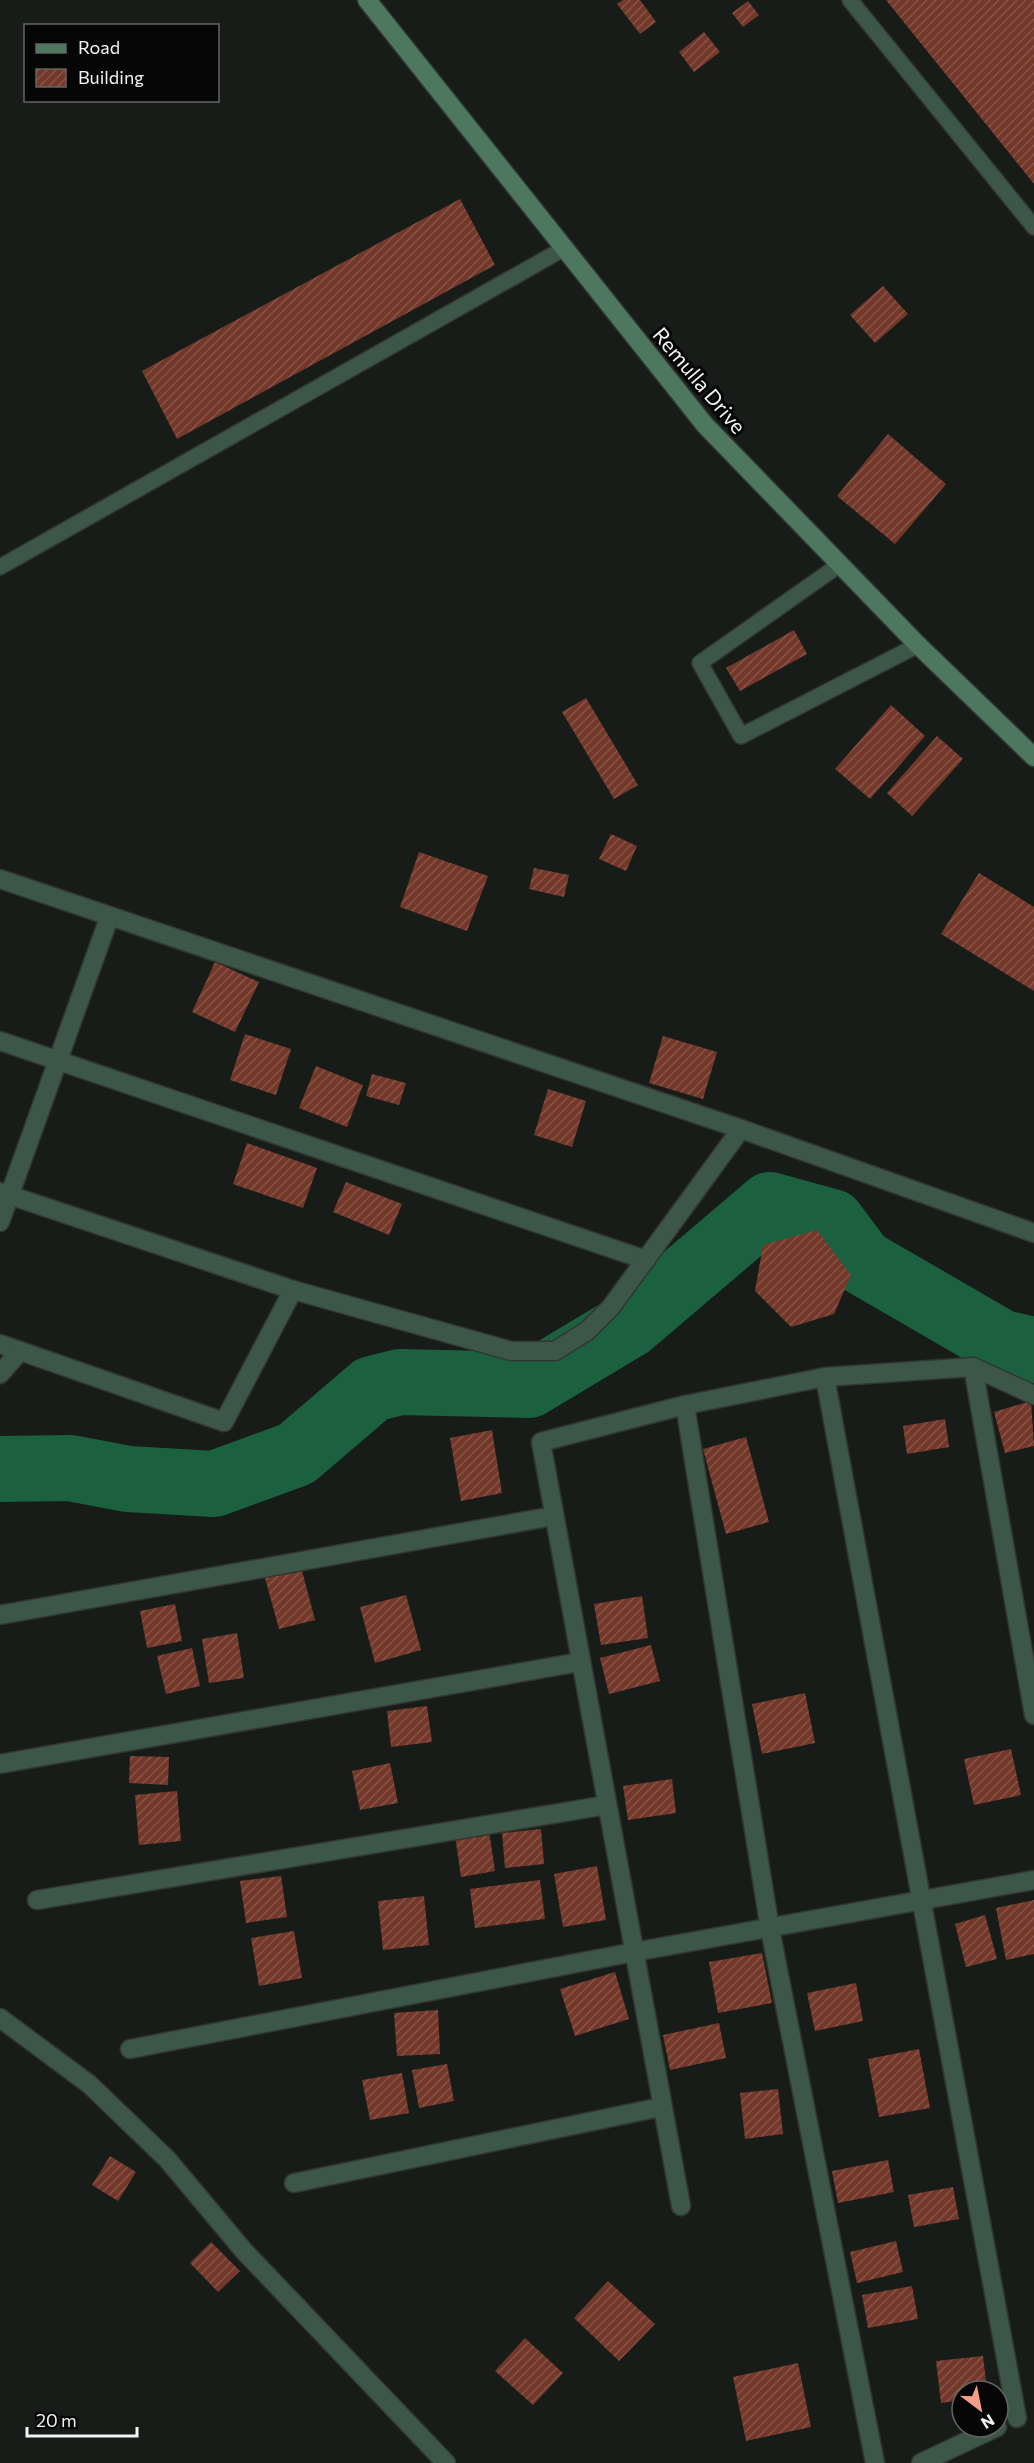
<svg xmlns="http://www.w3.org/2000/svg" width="1034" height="2463" font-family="Commissioner,sans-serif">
<defs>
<pattern id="building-hatch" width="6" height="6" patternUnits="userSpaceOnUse" patternTransform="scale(1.5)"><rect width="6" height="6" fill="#733829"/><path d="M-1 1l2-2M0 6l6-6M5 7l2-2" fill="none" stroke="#875548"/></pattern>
</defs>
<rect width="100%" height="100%" fill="#171c19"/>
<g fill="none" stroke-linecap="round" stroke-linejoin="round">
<!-- river -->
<polyline stroke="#1b603f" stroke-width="66" points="0,1469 70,1468 128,1479 214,1484 296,1454 372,1389 400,1382 529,1385 629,1325 770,1205 832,1222 862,1262 1002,1343 1034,1350"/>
</g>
<!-- building -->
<g fill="url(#building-hatch)">
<polygon points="623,0 640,0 656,22 640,34 617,4"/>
<polygon points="886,0 1034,0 1034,184"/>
<polygon points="748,1 759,15 743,27 732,13"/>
<polygon points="704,32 720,52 694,72 679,52"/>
<polygon points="460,199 495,265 177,439 142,371"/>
<polygon points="883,286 908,314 875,343 850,315"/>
<polygon points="888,434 946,484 895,544 837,496"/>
<polygon points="794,630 807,654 740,691 726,668"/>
<polygon points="586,698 638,785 614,799 562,712"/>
<polygon points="891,705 925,736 870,799 835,769"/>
<polygon points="937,736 963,759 912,816 887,793"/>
<polygon points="611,834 637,846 626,871 599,859"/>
<polygon points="419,852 488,876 467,931 400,907"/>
<polygon points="534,868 569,875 564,897 529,889"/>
<polygon points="979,873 1034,907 1034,991 941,934"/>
<polygon points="215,962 259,982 235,1032 192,1012"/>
<polygon points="245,1034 291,1049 276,1095 230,1080"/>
<polygon points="663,1036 717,1052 703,1099 649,1083"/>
<polygon points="316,1066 363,1085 347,1127 299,1108"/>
<polygon points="372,1074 406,1083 399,1105 366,1096"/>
<polygon points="548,1089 586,1101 572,1147 534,1135"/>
<polygon points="247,1143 317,1168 303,1208 233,1184"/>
<polygon points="346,1182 402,1204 389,1235 333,1212"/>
<polygon points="817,1230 851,1275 834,1314 791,1327 755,1291 763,1245"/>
<polygon points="1031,1401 1034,1446 1005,1453 994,1412"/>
<polygon points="945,1419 949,1447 907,1454 903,1426"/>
<polygon points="492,1430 502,1493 461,1501 450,1438"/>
<polygon points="746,1437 769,1522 726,1534 703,1449"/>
<polygon points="301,1567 315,1620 279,1629 265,1578"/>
<polygon points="406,1595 421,1650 375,1663 360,1607"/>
<polygon points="642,1596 648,1638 601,1645 594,1604"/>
<polygon points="175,1604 182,1641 147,1648 140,1611"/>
<polygon points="237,1633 244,1678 209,1683 202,1639"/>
<polygon points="651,1645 660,1681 609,1694 600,1658"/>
<polygon points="192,1648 200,1686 166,1694 157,1656"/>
<polygon points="805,1693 815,1743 762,1754 752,1704"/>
<polygon points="427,1706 432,1742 391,1747 387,1711"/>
<polygon points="1011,1749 1021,1795 974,1805 964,1759"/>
<polygon points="130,1756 169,1757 168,1785 129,1783"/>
<polygon points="390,1763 398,1803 360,1810 352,1771"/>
<polygon points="672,1779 676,1813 628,1820 623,1786"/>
<polygon points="177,1791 181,1841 139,1845 135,1795"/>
<polygon points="541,1829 544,1864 505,1868 502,1833"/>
<polygon points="489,1831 495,1871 461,1877 455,1836"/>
<polygon points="597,1866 606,1920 563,1927 554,1874"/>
<polygon points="281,1876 287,1917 246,1923 240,1881"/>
<polygon points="540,1880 545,1919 475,1928 470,1889"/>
<polygon points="424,1896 429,1945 383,1950 378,1901"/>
<polygon points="1034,1900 1034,1954 1006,1960 996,1908"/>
<polygon points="985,1915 997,1959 966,1967 955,1924"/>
<polygon points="294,1931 302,1978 259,1986 251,1938"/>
<polygon points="762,1953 772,2003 718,2013 709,1962"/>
<polygon points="615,1972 629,2019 575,2036 560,1989"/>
<polygon points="856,1983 863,2021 815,2031 807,1993"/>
<polygon points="438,2010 440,2054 397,2056 394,2013"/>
<polygon points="719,2023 726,2058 670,2070 663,2035"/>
<polygon points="919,2049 930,2108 879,2117 868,2059"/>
<polygon points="447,2064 454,2101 419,2108 412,2070"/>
<polygon points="402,2073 409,2113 370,2120 362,2080"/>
<polygon points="778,2089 783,2134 745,2139 740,2093"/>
<polygon points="110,2156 136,2172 118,2201 92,2185"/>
<polygon points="888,2160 894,2192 838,2203 832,2171"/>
<polygon points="953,2187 959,2219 914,2227 908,2195"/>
<polygon points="896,2241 903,2272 857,2283 850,2252"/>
<polygon points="211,2242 240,2271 218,2292 190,2263"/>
<polygon points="608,2281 655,2324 619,2361 574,2318"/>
<polygon points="912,2286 918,2319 868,2328 862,2295"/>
<polygon points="525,2338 563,2373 533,2405 495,2371"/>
<polygon points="983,2356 987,2391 962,2391 962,2400 941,2403 936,2361"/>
<polygon points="798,2363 811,2427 746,2441 733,2377"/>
</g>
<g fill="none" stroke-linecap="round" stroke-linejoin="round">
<!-- service casing -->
<g stroke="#313633" stroke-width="18">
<g id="service">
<polyline points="850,0 1034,227"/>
<polyline points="839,565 700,663 741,736 918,645"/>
<polyline points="0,567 563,249"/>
</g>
</g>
<!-- minor casing -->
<g stroke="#313633" stroke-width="21">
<g id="minor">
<polyline points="0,879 741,1129 1034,1233"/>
<polyline points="0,1041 646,1260"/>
<polyline points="0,1192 293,1290 511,1351 555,1351 587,1331 611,1307 741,1129"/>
<polyline points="0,1222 109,918"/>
<polyline points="0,1344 224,1422 293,1290"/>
<polyline points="973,1367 1034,1715"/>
<polyline points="0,1374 20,1351"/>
<polyline points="825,1377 1017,2418"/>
<polyline points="685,1405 770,1929 875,2463"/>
<polyline points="0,1615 554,1516"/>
<polyline points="0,1764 580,1662"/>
<polyline points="37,1900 607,1805"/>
<polyline points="0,2018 89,2084 167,2159 244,2251 446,2463"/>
<polyline points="130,2049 634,1952 1034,1880"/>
<polyline points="294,2183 661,2107"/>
<polyline points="681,2206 541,1442 685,1405 825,1377 973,1367 1034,1395"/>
<polyline points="921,2463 997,2427"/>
</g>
</g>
<!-- secondary casing -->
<g stroke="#313633" stroke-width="21">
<polyline id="secondary" points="367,0 705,425 918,645 1034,757"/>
</g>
<!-- service -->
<use href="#service" stroke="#3c5647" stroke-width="15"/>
<!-- minor -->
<use href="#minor" stroke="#3c5647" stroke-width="18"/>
<!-- secondary -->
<use href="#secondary" stroke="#4e7760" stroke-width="18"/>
</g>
<g text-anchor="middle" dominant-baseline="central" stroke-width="6" stroke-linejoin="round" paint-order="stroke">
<!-- street labels -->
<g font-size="21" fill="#f0f4f2" stroke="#050605">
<text transform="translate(700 380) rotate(50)">Remulla Drive</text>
</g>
</g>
<!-- legend -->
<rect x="24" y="24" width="195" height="78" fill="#050605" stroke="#636564" stroke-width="1.5"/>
<rect x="36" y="44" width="30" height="9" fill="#4e7760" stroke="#636564" stroke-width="1.5"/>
<text x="78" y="54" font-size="18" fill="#f0f4f2">Road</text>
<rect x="36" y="69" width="30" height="18" fill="url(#building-hatch)" stroke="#636564" stroke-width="1.5"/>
<text x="78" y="84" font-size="18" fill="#f0f4f2">Building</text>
<!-- north arrow -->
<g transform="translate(980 2409) rotate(148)"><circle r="28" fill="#050605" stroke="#636564" stroke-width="1.5"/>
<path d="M0-4.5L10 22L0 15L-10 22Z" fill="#f49e88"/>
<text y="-9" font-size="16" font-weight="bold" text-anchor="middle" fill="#f0f4f2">N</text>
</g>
<!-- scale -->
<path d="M27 2427v9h110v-9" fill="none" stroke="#f0f4f2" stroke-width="3"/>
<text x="36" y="2427" font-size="18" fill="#f0f4f2" stroke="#050605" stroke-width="4.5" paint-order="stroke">20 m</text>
</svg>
